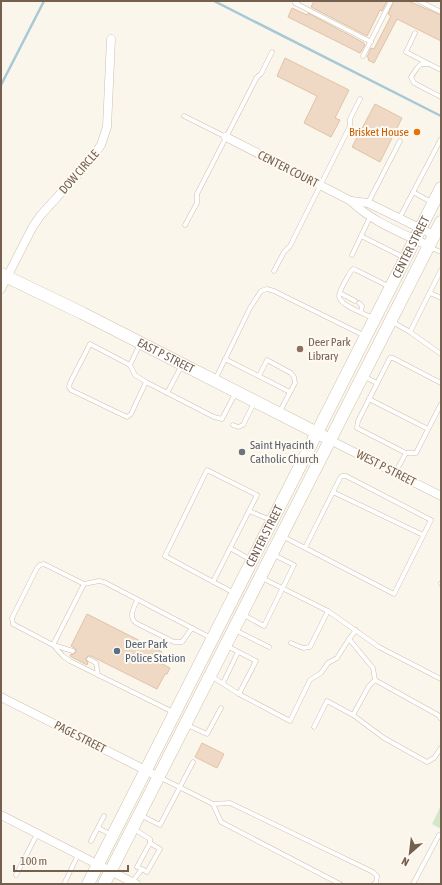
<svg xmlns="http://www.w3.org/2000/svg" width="442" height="885" font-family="'Asap Condensed',sans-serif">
<rect width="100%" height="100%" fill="#fbf6eb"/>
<!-- green -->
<polygon fill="#d3e8c9" points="441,805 441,829 432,824"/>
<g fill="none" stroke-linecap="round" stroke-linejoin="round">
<!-- stream -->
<g stroke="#a7c9d5" stroke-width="2.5">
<polyline points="214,1 441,116"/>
<polyline points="1,85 44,1"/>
</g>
</g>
<!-- building -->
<g fill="#efd9c4" stroke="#e0c2a6">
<polygon points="314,1 387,1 382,11 380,10 367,36 311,7"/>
<polygon points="394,1 408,1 441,15 441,41 397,19 374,63 368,60 369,58 367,57 371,48 374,49 391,16 388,14"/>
<polygon points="292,8 307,15 308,13 364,43 364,44 365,45 360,53 288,17"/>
<polygon points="285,58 349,90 335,118 340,120 331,137 304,123 317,96 277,76"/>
<polygon points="375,104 402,118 380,162 352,147"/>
<polygon points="87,614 162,652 157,661 170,668 167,674 165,674 157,689 91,656 88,656 86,658 86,660 88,662 87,665 70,656 71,654 74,654 76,652 76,649 71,646"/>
<polygon points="202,743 224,754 217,768 195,757"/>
</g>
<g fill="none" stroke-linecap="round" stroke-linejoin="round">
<!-- lane casing -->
<g stroke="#cdc0b1" stroke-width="5">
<g id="lane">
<polyline points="298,1 295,3 371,42"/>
<polyline points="419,1 441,12"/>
<polyline points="415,33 406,52 441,70"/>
<polyline points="363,56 391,1"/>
<polyline points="429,64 421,64 417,68 411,77 414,83 441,97"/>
<polyline points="184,116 226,137"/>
<polyline points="413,192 433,203"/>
<polyline points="368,203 400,141"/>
<polyline points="400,217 441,139"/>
<polyline points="185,225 197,203 197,194 257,77 261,74 272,52"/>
<polyline points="361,236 405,258"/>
<polyline points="429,247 441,252"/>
<polyline points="352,255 370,217"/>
<polyline points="274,271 284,252 290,246 350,126 350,119 360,99"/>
<polyline points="340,293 355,301"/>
<polyline points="430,293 441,298"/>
<polyline points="359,303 362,306 361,312"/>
<path d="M373,318C365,314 339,305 339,296C339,290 348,277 351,271L353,269L356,270L390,287"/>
<polyline points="391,321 410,332 441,354"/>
<polyline points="410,332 441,270"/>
<polyline points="225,359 290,392"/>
<polyline points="130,365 140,344"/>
<polyline points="259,376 267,360 291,373 294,377 295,383 280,411"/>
<polyline points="363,376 377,383"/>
<polyline points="215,380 250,308 261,291 267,289 274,291 365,336"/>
<polyline points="146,382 135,375 130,365 90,344 70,383 69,387 71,390 127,417 131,414 146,382 214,417 222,419 236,392"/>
<polyline points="441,383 393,358 390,358 358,421 357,428 406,453 416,453 441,404"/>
<polyline points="167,393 182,365"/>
<polyline points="369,399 428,429"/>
<polyline points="233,425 238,427 243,425 254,403"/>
<polyline points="395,473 406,453"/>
<polyline points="333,492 423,535"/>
<polyline points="249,511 271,520"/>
<polyline points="282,536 394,594 431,520 346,476 342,476 340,478 305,548"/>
<polyline points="230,548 251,560"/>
<polyline points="262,578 328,611 379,647 441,679"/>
<polyline points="213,582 257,495 207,470 165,556 234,593"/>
<polyline points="441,583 441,584"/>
<path d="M137,600C134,608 128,617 136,623L174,642H182L192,628"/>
<polyline points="242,614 264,626 294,565 274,555"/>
<polyline points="235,630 269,647"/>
<polyline points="349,639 373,668 375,680"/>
<polyline points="291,643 303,648 310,647 328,611"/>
<polyline points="227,646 256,661 239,694"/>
<polyline points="73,651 53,645 84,584"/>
<polyline points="89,659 96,663 98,675"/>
<polyline points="211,676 239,694 290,721 310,680 321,673 328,663 337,658 349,639 356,630"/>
<polyline points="375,680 369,686 353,715 384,738 427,762 434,758 441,748"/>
<polyline points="375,680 438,715 441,719"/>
<polyline points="223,683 238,652"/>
<polyline points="173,712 70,661 63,656 53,645 13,624 12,618 37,568 40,565 44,564 84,584 99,581 104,582 211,638"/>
<polyline points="187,725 207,734 221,708"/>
<polyline points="314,727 327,701 353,715"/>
<polyline points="159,777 213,804 230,803 373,872 377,876 376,883 374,884"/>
<polyline points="213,804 221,822 340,884"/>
<polyline points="140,815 160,825 193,762"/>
<polyline points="98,828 112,835"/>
<polyline points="134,829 150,839 150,843"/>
<polyline points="91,841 104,816"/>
<polyline points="16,875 37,834"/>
<polyline points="132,882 142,869 147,872 160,849 150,843 137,867 142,869"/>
<polyline points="64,884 78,855"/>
<polyline points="413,884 439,835 441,836"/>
</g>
</g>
<!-- street casing -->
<g stroke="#cdc0b1" stroke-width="9">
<g id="street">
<path d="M226,137L351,201C372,222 402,233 429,246"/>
<polyline points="351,201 368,203 434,235"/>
<polyline points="1,289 32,228 40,216 89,162 101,145 107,127 111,39"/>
<polyline points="330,440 441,496"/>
<polyline points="1,697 159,777"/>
<polyline points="1,815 136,884"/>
</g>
</g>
<!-- secondary casing -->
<g stroke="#cfc1ae" stroke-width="13">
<g id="secondary">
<path id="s1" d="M1,274L82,313L323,436"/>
<path id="s2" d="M88,884L441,188"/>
<polyline points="104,884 441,222"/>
</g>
</g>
<!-- lane -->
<use href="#lane" stroke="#fff" stroke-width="4"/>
<!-- street -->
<use href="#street" stroke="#fff" stroke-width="8"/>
<!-- secondary -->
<use href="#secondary" stroke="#fff" stroke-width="12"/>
</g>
<!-- markers -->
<circle fill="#e8710a" stroke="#fefaf1" stroke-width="1.5" cx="417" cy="132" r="4"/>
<circle fill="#8d6e63" stroke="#fefaf1" stroke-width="1.5" cx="300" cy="349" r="4"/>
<circle fill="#6b7280" stroke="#fefaf1" stroke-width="1.5" cx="242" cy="452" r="4"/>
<circle fill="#5c6f8a" stroke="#fefaf1" stroke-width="1.5" cx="117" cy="651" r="4"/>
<g text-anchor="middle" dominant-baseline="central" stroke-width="4" stroke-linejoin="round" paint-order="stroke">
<!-- food labels -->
<g font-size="12" fill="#c56008" stroke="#fefaf1" text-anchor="end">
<text x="409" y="132">Brisket House</text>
</g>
<!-- street labels -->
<g font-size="12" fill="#75604f" stroke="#fefaf1">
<text transform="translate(288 169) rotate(27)">CENTER COURT</text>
<text transform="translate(79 172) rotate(-49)">DOW CIRCLE</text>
<text stroke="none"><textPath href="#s2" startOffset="714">CENTER STREET</textPath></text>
<text stroke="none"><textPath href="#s1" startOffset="184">EAST P STREET</textPath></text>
<text transform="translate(386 468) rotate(27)">WEST P STREET</text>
<text stroke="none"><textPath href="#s2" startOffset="390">CENTER STREET</textPath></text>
<text transform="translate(80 737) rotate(27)">PAGE STREET</text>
</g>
<!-- education labels -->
<g font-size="12" fill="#785e54" stroke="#fefaf1" text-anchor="start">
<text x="308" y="342">Deer Park<tspan x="308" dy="14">Library</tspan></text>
</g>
<!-- worship labels -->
<g font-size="12" fill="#5b616d" stroke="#fefaf1" text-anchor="start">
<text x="250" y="445">Saint Hyacinth<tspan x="250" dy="14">Catholic Church</tspan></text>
</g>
<!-- service labels -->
<g font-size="12" fill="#4e5e75" stroke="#fefaf1" text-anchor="start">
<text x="125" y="644">Deer Park<tspan x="125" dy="14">Police Station</tspan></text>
</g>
</g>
<!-- border -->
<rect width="442" height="885" fill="none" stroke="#75604f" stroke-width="4"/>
<!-- north arrow -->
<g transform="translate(410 853) rotate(208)" stroke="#fefaf1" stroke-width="3" paint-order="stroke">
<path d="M0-3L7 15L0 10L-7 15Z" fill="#75604f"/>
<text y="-6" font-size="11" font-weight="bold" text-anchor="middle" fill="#75604f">N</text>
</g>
<!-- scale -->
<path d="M14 865v6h114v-6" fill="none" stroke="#75604f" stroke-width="2"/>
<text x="20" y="865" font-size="12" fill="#75604f" stroke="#fefaf1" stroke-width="3" paint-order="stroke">100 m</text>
</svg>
